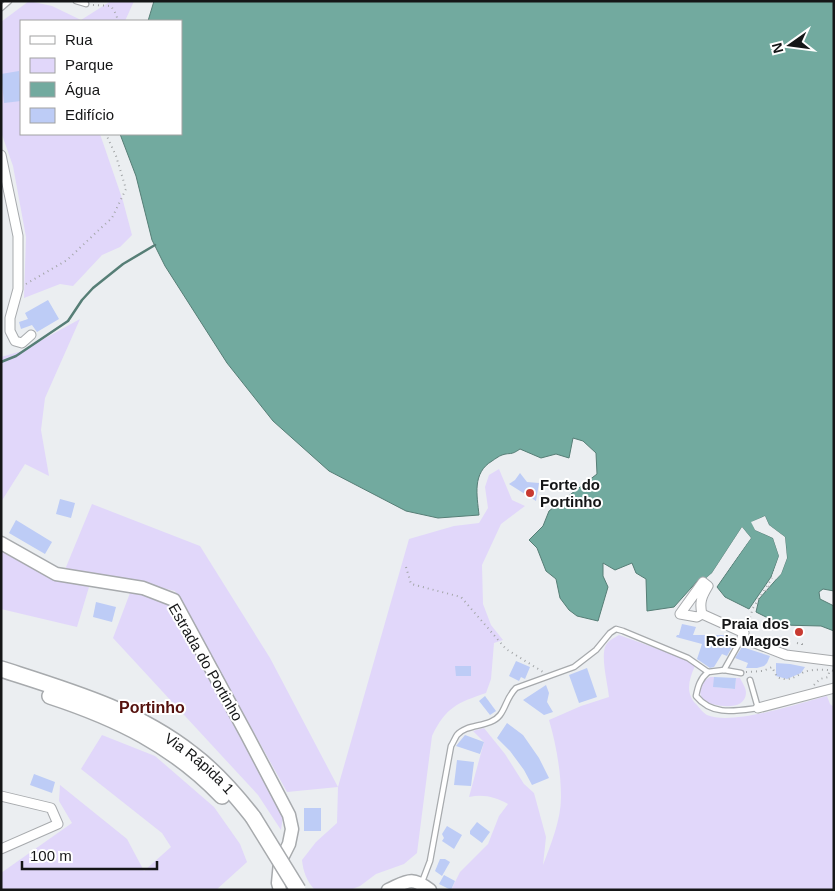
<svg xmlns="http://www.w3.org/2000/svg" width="835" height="891" font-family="Arial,sans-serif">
<rect width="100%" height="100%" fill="#ebeef1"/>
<!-- green -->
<g fill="#e1d7fa">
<polygon points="29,1 52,6 81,20 111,1 134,1 125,21 21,21 21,134 100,134 123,201 132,235 120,247 102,255 73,286 60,284 24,298 26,237 13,166 1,132 1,22"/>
<polygon points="80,319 45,398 41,430 49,476 25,464 1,502 1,357 22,351"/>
<path d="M499,469L512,500L525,506L501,524L482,565L483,604L491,625L503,640L494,643L491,679L486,693C457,703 446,707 432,736L417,853L404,864L376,874L360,886L350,890H315C307,882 303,871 302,860L316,842L337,823L338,787L287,792L175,591L118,577L64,572L92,504L200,546L270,658L338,787L409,539L454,526L479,523L488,508L485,487L489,475Z"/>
<polygon points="1,548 50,578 89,587 77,627 1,609"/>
<polygon points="141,591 172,606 283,816 281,830 258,795 113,638 130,593"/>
<path d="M619,635L686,659L695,666C689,679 685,693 696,704C699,707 703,713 707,715C732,726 800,703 827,696L830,704L834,707V890H451L460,872L488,844L499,816L508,804C495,797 484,794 469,797L484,742L473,731L484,728L505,754L524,784L534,793L546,837L543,865C551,844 561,820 561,797C561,771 556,744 549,720L581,706L609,697C608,685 600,655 606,645C609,640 614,638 619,635Z"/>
<path d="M710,677H714V687L735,689L736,678H740C742,683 746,687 746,693C745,712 716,706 705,702C697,693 699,682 710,677Z"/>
<polygon points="102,735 155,756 214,807 240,844 247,862 216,890 1,890 1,873 72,823 59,801 60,785 127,839 144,871 171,847 162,833 81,769"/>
</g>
<!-- water -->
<path fill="#72aa9f" stroke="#567e76" d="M154,1H834V591L823,589L819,592L820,599L834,606V631L821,626L782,625L756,612L759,599L781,574L787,558L785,537L769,525L765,516L752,522L755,530L773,538L779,556L771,577L749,609L725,597L717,587L751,538L742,527L712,573L704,580L700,578L674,607L647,611L646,579L636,573L632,563L615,570L603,563V576L608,587L598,621L577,616L569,610L560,598L556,579L546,571L537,548L529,540L543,526L549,511L597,474L596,453L583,441L573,438L569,458L556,454L541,458L520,449C510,456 511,452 502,455C499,456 495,459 492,461C472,473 477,495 479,515L438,518L406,511L329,471L273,421L227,363L165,266L152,240L136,176L120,134H181V21H148Z"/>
<!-- pier -->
<g fill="#ebeef1">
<polygon points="765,516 769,525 785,537 787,558 781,574 776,579 774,577 778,572 784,558 782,538 767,527 764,520 754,524 756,528 775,537 781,556 774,577 772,576 779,556 773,538 755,530 751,522"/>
<polygon points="742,527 751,538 715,588 715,585 748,538 742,531 714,574 706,581 704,580 712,573"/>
</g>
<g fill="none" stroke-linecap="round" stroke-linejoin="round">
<!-- stream -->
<polyline stroke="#567e76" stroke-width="2.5" points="1,362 16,356 68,321 82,300 93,288 123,264 155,245"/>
</g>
<!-- building -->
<g fill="#bdccf6">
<polygon points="19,71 21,101 4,103 1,74"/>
<polygon points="48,300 59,319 37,332 32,325 21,329 19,322 28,319 25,313"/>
<polygon points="520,473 527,482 539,483 536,501 509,484 515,480"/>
<polygon points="60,499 75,503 71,518 56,514"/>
<polygon points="16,520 52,542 45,554 9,533"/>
<polygon points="96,602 116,607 112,622 93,617"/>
<polygon points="682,624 696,627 693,635 727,635 736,640 727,656 722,654 714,667 710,668 697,659 702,644 676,637 677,635 679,635"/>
<polygon points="742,647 770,656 767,663 764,666 757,668 746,668 748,663 735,658"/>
<polygon points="516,661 530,667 525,679 521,677 519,681 509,676"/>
<polygon points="776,663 790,664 805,667 801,673 787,679 776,676"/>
<polygon points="455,666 471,666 471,676 456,676"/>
<polygon points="587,668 597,697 579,703 569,675"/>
<polygon points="714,677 736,678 735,689 713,687"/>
<polygon points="546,685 549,693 547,702 553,712 544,715 523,700"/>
<polygon points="485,696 496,711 490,715 479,701"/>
<polygon points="507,723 523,735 539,758 549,778 532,785 524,770 510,751 497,738"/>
<polygon points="465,735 484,742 480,754 456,746"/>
<polygon points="457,760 474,762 471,786 454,785"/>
<polygon points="34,774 55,782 52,793 30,785"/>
<rect x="304" y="808" width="17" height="23"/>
<polygon points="477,822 490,832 482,843 470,834 470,831"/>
<polygon points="447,826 462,835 454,849 442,841 444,838 442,834"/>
<polygon points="440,859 445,859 450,862 442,876 435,871"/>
<polygon points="444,875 455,881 451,890 439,884"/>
</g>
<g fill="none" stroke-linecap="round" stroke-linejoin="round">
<!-- lane casing -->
<g stroke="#a7aaad" stroke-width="7">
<g id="lane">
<polyline points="76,1 86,4"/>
<polyline points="1,8 9,1"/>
<polyline points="724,670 742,638"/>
<path d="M708,672C700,679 698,686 696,696C712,716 735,711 758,708L750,680"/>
<path d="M422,882L430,861L451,746C453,743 455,738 457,735C467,723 490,728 500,715C506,707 507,697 516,688L574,667L596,650L610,633L616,629L623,631L688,658L708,672L724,670L741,673"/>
</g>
</g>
<!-- street casing -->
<g stroke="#a7aaad" stroke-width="11">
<g id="street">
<polyline points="1,155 18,236 18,289 10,318 10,331 15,341 22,343 31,335"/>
<path d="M702,614C699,602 702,596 708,586L703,582L680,614L697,617L702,614L744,633L742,638L786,655L834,661"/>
<polyline points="758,708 834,688"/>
<polyline points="1,796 51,808 58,824 1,849"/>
</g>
</g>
<!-- secondary casing -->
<g stroke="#a7aaad" stroke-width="15">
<g id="secondary">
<polyline points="1,543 56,574 143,588 174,600 247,735 289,815 292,829 289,844 280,862 278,883 280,890"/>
<path d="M388,890C408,881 411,876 430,890"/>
</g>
</g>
<!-- highway casing -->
<g stroke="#a7aaad" stroke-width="18">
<g id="highway">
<path id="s1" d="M1,669C69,691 136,710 192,754C216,772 235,794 253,817"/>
<path d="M50,696C117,718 173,745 222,796"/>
</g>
</g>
<!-- path -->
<g stroke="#a3a6a8" stroke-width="2" stroke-dasharray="1 4" stroke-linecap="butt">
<polyline points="93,5 111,6 116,14 118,21"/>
<polyline points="26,284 67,260 102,227 112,218 126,189 116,156 106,134"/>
<polyline points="406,567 411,584 461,597 506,649 543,672"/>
<polyline points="766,591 770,585 768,584"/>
<polyline points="747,627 753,608 772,578"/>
<polyline points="797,643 802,644 802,648"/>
<path d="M746,672L763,671L772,667L777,677C789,682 794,677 804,672C812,669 825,669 834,671"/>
<polyline points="814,685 820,679 828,677 830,669"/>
</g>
<!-- lane -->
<use href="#lane" stroke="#fff" stroke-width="4.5"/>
<!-- street -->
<use href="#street" stroke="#fff" stroke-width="9"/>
<!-- secondary -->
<use href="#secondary" stroke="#fff" stroke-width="12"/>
<!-- highway -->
<use href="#highway" stroke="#fff" stroke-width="15"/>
<!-- highway-bridge casing -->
<g stroke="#a7aaad" stroke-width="18" stroke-linecap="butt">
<polyline id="highway-bridge" points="253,817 298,890"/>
</g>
<!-- highway-bridge -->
<use href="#highway-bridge" stroke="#fff" stroke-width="15"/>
</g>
<!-- markers -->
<g fill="#c83a31" stroke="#fff" stroke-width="2">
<circle cx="530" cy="493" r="5"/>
<circle cx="799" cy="632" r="5"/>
</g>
<g text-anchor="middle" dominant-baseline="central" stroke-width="4" stroke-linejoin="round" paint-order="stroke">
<!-- poi labels -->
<g font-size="15" font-weight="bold" fill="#151617" stroke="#fff" text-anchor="start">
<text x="540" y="484">Forte do<tspan x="540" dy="17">Portinho</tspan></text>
<text x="789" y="623" text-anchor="end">Praia dos<tspan x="789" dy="17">Reis Magos</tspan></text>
</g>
<!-- street labels -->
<g font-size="15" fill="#151617" stroke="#fff">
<text transform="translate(206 662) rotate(60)">Estrada do Portinho</text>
<text stroke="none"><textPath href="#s1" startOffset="222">Via Rápida 1</textPath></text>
</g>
<!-- neighbourhood labels -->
<g font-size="16" font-weight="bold" fill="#55110d" stroke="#fff">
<text x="152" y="707">Portinho</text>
</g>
</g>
<!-- border -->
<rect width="835" height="891" fill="none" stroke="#151617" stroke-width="5"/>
<!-- legend -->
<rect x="20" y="20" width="162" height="115" fill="#ffffff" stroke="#a1a2a2"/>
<rect x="30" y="36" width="25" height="8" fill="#ffffff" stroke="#a1a2a2"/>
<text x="65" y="45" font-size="15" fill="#151617">Rua</text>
<rect x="30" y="58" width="25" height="15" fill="#e1d7fa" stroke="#a1a2a2"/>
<text x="65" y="70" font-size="15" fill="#151617">Parque</text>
<rect x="30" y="82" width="25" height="15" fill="#72aa9f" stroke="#a1a2a2"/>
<text x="65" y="95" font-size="15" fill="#151617">Água</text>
<rect x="30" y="108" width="25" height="15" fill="#bdccf6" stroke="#a1a2a2"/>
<text x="65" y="120" font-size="15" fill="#151617">Edifício</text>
<!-- north arrow -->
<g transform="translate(790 45) rotate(256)" stroke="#ffffff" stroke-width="4" paint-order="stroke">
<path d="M0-4L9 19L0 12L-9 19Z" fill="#151617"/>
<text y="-8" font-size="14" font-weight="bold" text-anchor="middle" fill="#151617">N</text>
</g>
<!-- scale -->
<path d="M22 861v8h135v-8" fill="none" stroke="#151617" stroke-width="2.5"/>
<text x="30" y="861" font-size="15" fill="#151617" stroke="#ffffff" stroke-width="4" paint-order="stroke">100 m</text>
</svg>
